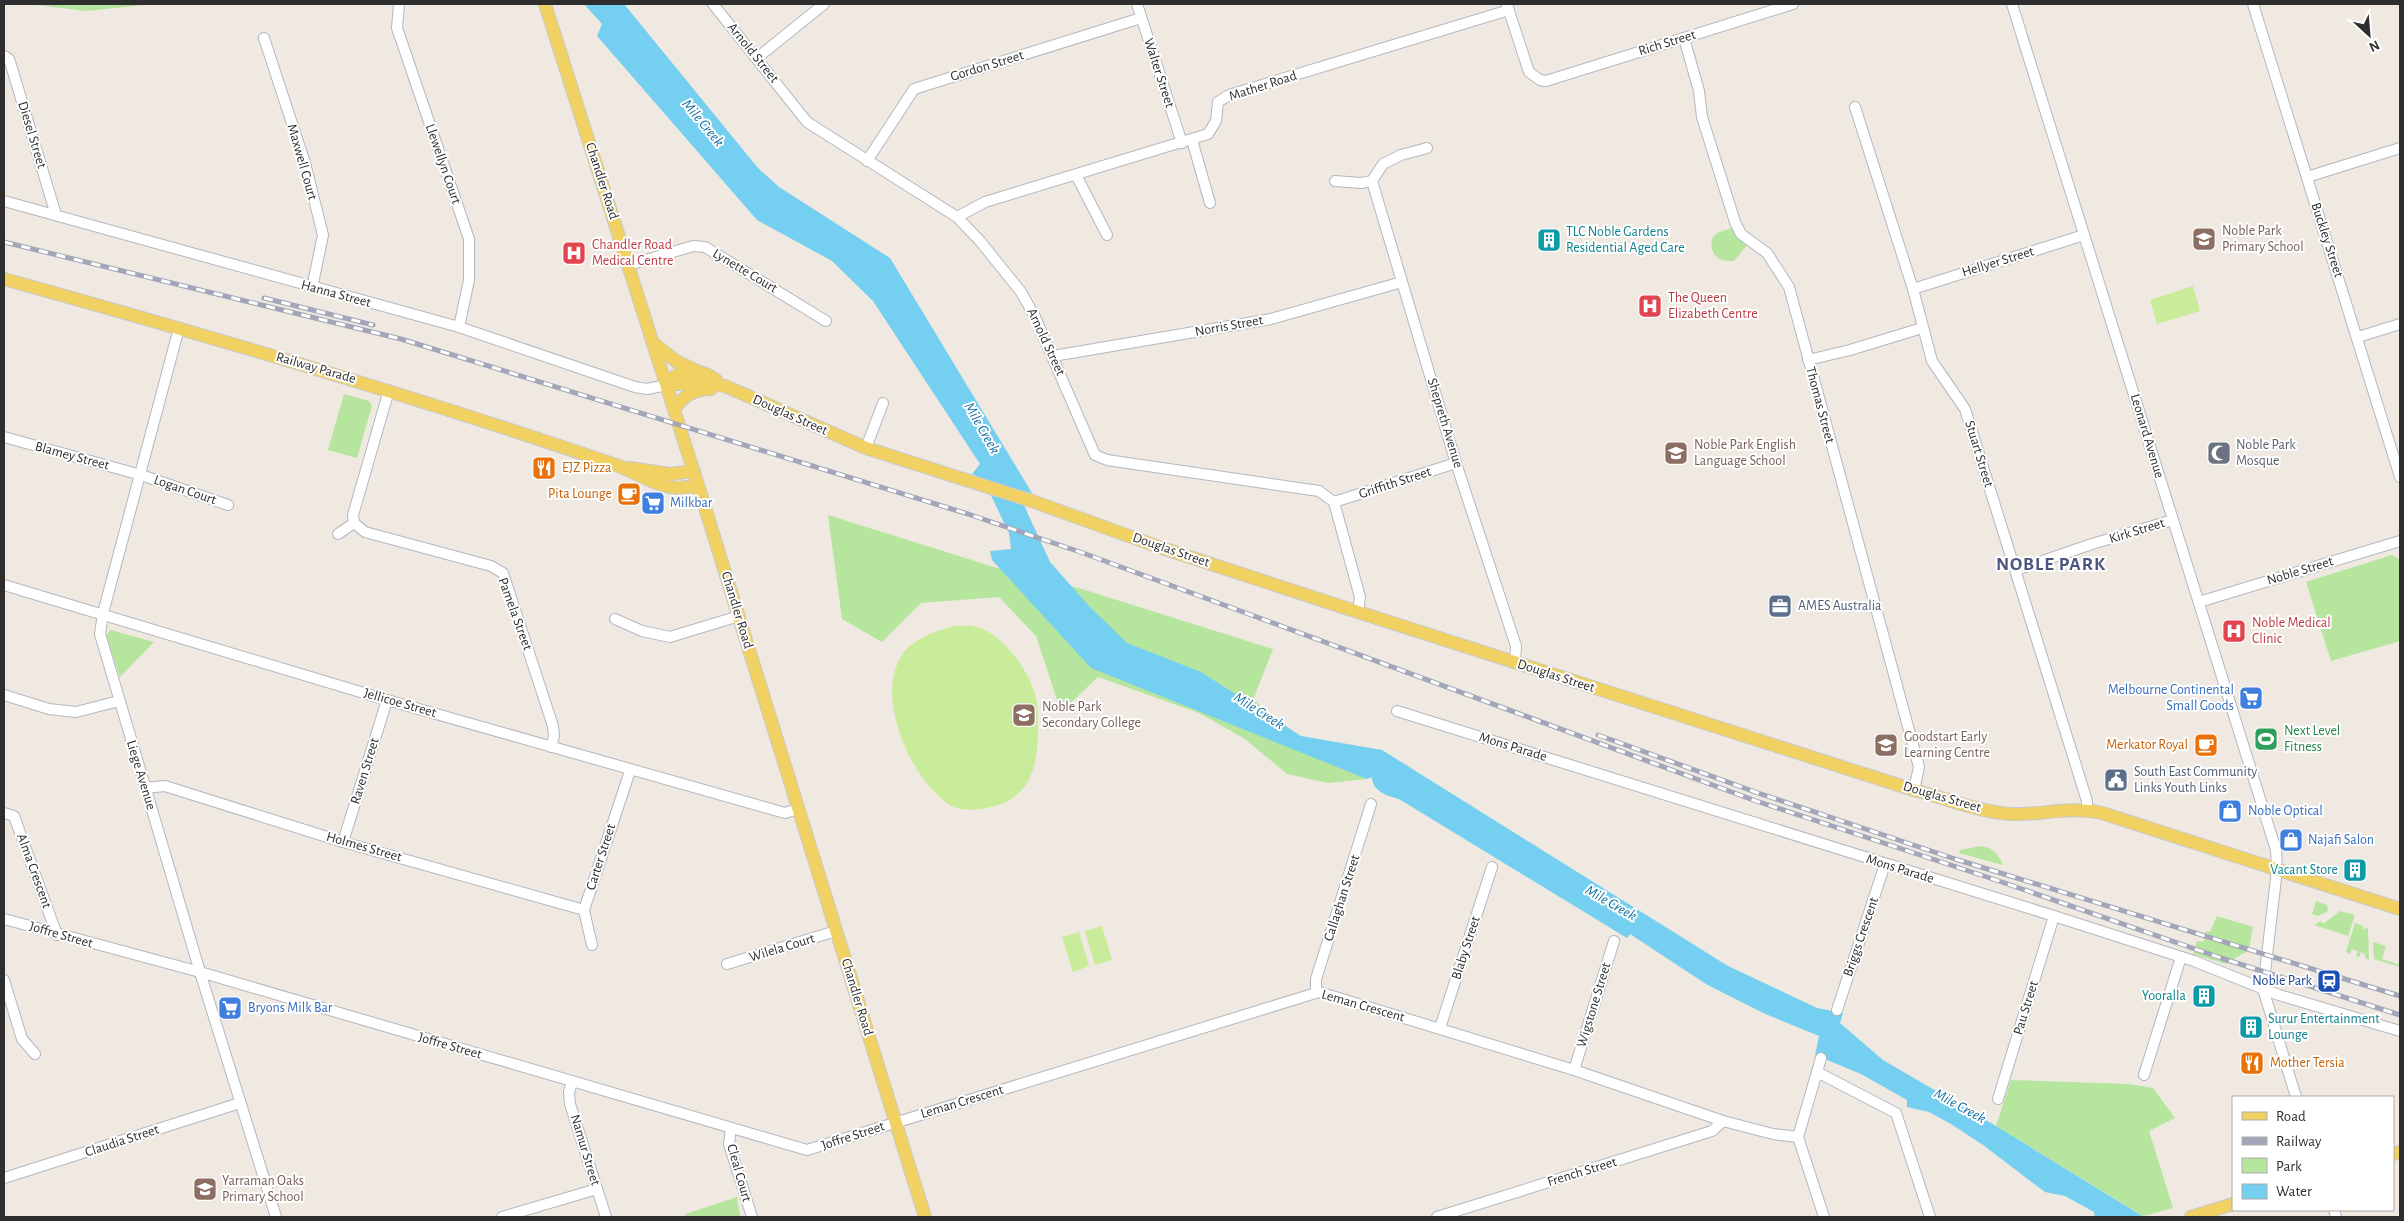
<svg xmlns="http://www.w3.org/2000/svg" width="2404" height="1221" font-family="'Alegreya Sans',sans-serif">
<rect width="100%" height="100%" fill="#efe9e1"/>
<!-- green -->
<g fill="#b6e59e">
<polygon points="28,4 154,4 86,11"/>
<path d="M1732,228L1735,236L1747,245L1734,261C1731,261 1725,261 1722,260C1712,257 1707,241 1716,234C1720,231 1727,230 1732,228Z"/>
<polygon points="344,394 369,401 372,406 357,458 328,450"/>
<polygon points="828,515 994,567 1082,589 1273,649 1253,700 1299,736 1369,776 1367,779 1328,783 1287,774 1245,739 1199,713 1098,677 1061,712 1036,636 999,597 921,603 882,642 842,619"/>
<polygon points="2392,555 2400,560 2400,641 2331,661 2306,582"/>
<polygon points="111,630 154,642 120,677 106,635"/>
<path d="M1981,846C1994,848 1998,854 2003,865L1959,853L1960,850Z"/>
<polygon points="2316,901 2327,905 2328,911 2318,916 2312,914"/>
<polygon points="2340,911 2355,915 2348,936 2314,925 2321,921 2323,924"/>
<polygon points="2217,916 2253,927 2249,950 2226,964 2193,954 2197,941 2203,942 2206,931 2210,932"/>
<polygon points="2355,923 2363,926 2363,929 2368,928 2369,960 2365,958 2365,954 2361,952 2359,957 2356,956 2358,951 2352,949 2350,954 2346,952"/>
<polygon points="2373,942 2386,946 2382,959 2400,965 2400,967 2374,959"/>
<polygon points="2011,1080 2129,1084 2153,1088 2175,1118 2149,1131 2173,1208 2143,1216 1996,1126"/>
<polygon points="737,1197 740,1217 686,1217 685,1214"/>
</g>
<!-- pitch -->
<g fill="#c9ec9a">
<polygon points="2193,286 2200,311 2157,324 2150,300"/>
<path d="M953,626C959,626 966,625 972,626C1002,630 1032,674 1037,702C1038,712 1038,723 1038,733C1037,775 1026,804 979,809C971,810 957,810 950,805C911,780 874,698 902,655C912,639 935,632 953,626Z"/>
<polygon points="1102,926 1112,960 1095,965 1085,931"/>
<polygon points="1079,932 1089,966 1073,972 1062,937"/>
</g>
<!-- water -->
<path fill="#75cff0" d="M584,4H624L758,168L779,187L890,258L1032,493L1017,490L1050,562L1089,606L1127,643L1201,672L1301,736L1382,750L1728,966L1817,1008L1843,1013L1840,1023L1883,1060L1996,1126L2144,1217H2095L2094,1212L2065,1196L2045,1192L1983,1145L1951,1124L1929,1112L1907,1107V1100L1861,1074L1815,1055L1819,1036L1763,1013L1706,984L1630,934L1627,938L1399,799C1387,796 1372,791 1372,777L1367,779L1091,668L992,560L990,551L1011,549L1009,533L983,479L972,474L980,464L873,301L832,261L757,220L597,36L602,24Z"/>
<g fill="none" stroke-linecap="round" stroke-linejoin="round">
<!-- minor casing -->
<g stroke="#b4b7c1" stroke-width="12">
<g id="minor">
<polyline points="399,4 397,28 469,239 469,280 459,327"/>
<polyline points="713,4 807,122 957,217 980,241 1021,292 1035,317 1095,455 1107,460 1319,491 1334,502 1360,597 1358,612"/>
<polyline points="1137,4 1182,143"/>
<polyline points="2012,4 2276,850 2277,870 2263,989 2296,1097"/>
<polyline points="2253,4 2400,477"/>
<polyline points="1507,5 1529,72 1540,80 1546,81 1793,4"/>
<polyline points="264,38 305,163 323,235 312,288"/>
<polyline points="1684,38 1699,91 1702,117 1735,222 1741,234 1767,253 1789,287 1919,767 1914,790"/>
<polyline points="4,56 9,59 11,65 56,215"/>
<polyline points="757,58 824,4"/>
<polyline points="1855,107 1913,289 1932,361 1965,409 2087,801 2087,809"/>
<polyline points="1192,140 1210,203"/>
<polyline points="867,161 914,89 1141,18"/>
<polyline points="1076,175 1107,235"/>
<polyline points="2307,177 2400,148"/>
<polyline points="1335,181 1361,183 1372,181 1383,164 1401,155 1427,148"/>
<polyline points="1372,181 1456,463 1516,646 1515,663"/>
<polyline points="4,201 459,327 635,387 647,389 667,385"/>
<polyline points="957,217 985,202 1208,134 1216,121 1218,102 1229,95 1509,10"/>
<polyline points="629,265 693,246 705,247 826,321"/>
<polyline points="1913,289 2084,235"/>
<polyline points="179,328 103,613 100,634 200,972 276,1217"/>
<polyline points="2358,337 2400,324"/>
<polyline points="1053,356 1271,319 1402,282"/>
<polyline points="1808,360 1850,350 1922,328"/>
<polyline points="389,390 353,515 354,523 365,532 491,566 503,573 553,726 554,736 551,747"/>
<polyline points="4,437 141,475 228,505"/>
<polyline points="866,448 883,403"/>
<polyline points="1334,502 1456,463"/>
<polyline points="338,534 354,523"/>
<polyline points="2016,570 2092,544 2173,520"/>
<polyline points="4,585 387,700 785,813 798,809"/>
<polyline points="2199,602 2400,541"/>
<polyline points="615,619 642,631 670,637 739,616"/>
<polyline points="4,695 49,709 76,712 119,701"/>
<polyline points="1397,711 2054,916 2194,961 2279,995 2400,1031"/>
<polyline points="145,788 165,786 343,842 584,910"/>
<polyline points="4,813 14,816 57,935"/>
<polyline points="343,842 387,700"/>
<polyline points="4,919 200,972 807,1150 1319,992 1574,1070 1723,1121 1773,1134 1798,1137"/>
<polyline points="592,945 584,910 630,771"/>
<polyline points="727,964 836,931"/>
<polyline points="4,980 22,1039 35,1054"/>
<polyline points="1316,992 1316,979 1371,804"/>
<polyline points="1837,1010 1885,864"/>
<polyline points="1440,1028 1492,867"/>
<polyline points="1574,1070 1614,941"/>
<polyline points="1817,1072 1821,1058"/>
<polyline points="2144,1075 2181,957"/>
<polyline points="572,1082 569,1092 570,1104 606,1217"/>
<polyline points="1998,1099 2054,916"/>
<polyline points="731,1128 729,1144 752,1217"/>
<polyline points="4,1178 240,1103"/>
<polyline points="2334,1210 2336,1217"/>
<polyline points="502,1217 597,1189"/>
<polyline points="1437,1217 1712,1131 1723,1121"/>
<polyline points="1824,1217 1798,1137 1817,1072 1896,1113 1930,1217"/>
</g>
</g>
<!-- major casing -->
<g stroke="#c9c9c9" stroke-width="14">
<g id="major">
<polyline points="545,4 698,485 925,1217"/>
<path d="M4,279C210,336 414,396 616,465C646,476 664,495 698,485"/>
<polyline points="653,343 676,361 695,370"/>
<path d="M667,385L699,382L725,386L866,448L1032,501L1162,548L1358,612L1914,790C1945,798 1979,812 2011,814C2042,815 2071,806 2102,813L2400,909"/>
<path d="M667,385C679,366 699,368 716,380"/>
<path d="M674,409C684,395 695,389 711,389"/>
<polyline points="630,468 670,474 694,471"/>
<polyline points="2393,1154 2400,1152"/>
<polyline points="2191,1217 2233,1204"/>
</g>
</g>
<!-- minor -->
<use href="#minor" stroke="#fff" stroke-width="10"/>
<!-- major -->
<use href="#major" stroke="#f2d163" stroke-width="12"/>
<!-- rail casing -->
<g stroke="#a3a6b8" stroke-width="5">
<g id="rail">
<polyline points="4,242 401,339 968,514 1083,553 1756,801 1996,880 2221,958 2400,1015"/>
<polyline points="264,298 373,325"/>
<polyline points="1598,735 1758,793 1955,859 2400,996"/>
</g>
</g>
<!-- rail -->
<use href="#rail" stroke="#fff" stroke-width="3" stroke-dasharray="9" stroke-linecap="butt"/>
</g>
<!-- icons -->
<defs>
<g id="school-square" transform="scale(1.25)"><rect x="-9" y="-9" width="18" height="18" rx="4" fill="#8d6e63" stroke="#fff"/><path d="M0-5L7-2L0 1L-7-2ZM-4 1L0 2.5L4 1V4Q0 6-4 4Z" fill="#fff"/></g>
<g id="building-square" transform="scale(1.25)"><rect x="-9" y="-9" width="18" height="18" rx="4" fill="#0f9aa8" stroke="#fff"/><path d="M-4-6H4V6H1V3H-1V6H-4ZM-2.5-4.3h1.7v1.8h-1.7ZM.8-4.3h1.7v1.8H.8ZM-2.5-1h1.7V.8h-1.7ZM.8-1h1.7V.8H.8Z" fill="#fff"/></g>
<g id="hospital-square" transform="scale(1.25)"><rect x="-9" y="-9" width="18" height="18" rx="4" fill="#e0444e" stroke="#fff"/><path d="M-5-5h3v3.5h4V-5h3V5h-3V1.5h-4V5h-3Z" fill="#fff"/></g>
<g id="mosque-square" transform="scale(1.25)"><rect x="-9" y="-9" width="18" height="18" rx="4" fill="#6b7280" stroke="#fff"/><path d="M3.5-4.9A6 6 0 1 0 3.5 4.9A5 5 0 1 1 3.5-4.9Z" fill="#fff"/></g>
<g id="restaurant-square" transform="scale(1.25)"><rect x="-9" y="-9" width="18" height="18" rx="4" fill="#e8710a" stroke="#fff"/><path d="M-5-6h1v4h1v-4h1v4h1v-4h1v5L-1.5 .5V6h-2V.5L-5-1ZM5-6V6H3V1.5H1.5Q1.5-4 5-6Z" fill="#fff"/></g>
<g id="cafe-square" transform="scale(1.25)"><rect x="-9" y="-9" width="18" height="18" rx="4" fill="#e8710a" stroke="#fff"/><path d="M-5.5-4.5H6V0H3Q3 3.5 0 3.5H-2.5Q-5.5 3.5-5.5 0ZM3-3.2v2h1.7v-2ZM-6 4.5H4V6H-6Z" fill="#fff"/></g>
<g id="supermarket-square" transform="scale(1.25)"><rect x="-9" y="-9" width="18" height="18" rx="4" fill="#3f7fe0" stroke="#fff"/><path d="M-6-5.5h2.5l.6 2H6L4.5 2H-2.5L-4.4-4H-6ZM-1.5 3.2a1.3 1.3 0 1 0 .1 0ZM3 3.2a1.3 1.3 0 1 0 .1 0Z" fill="#fff"/></g>
<g id="office-square" transform="scale(1.25)"><rect x="-9" y="-9" width="18" height="18" rx="4" fill="#5c6f8a" stroke="#fff"/><path d="M-6-3h4V-5.5h4V-3h4V5H-6ZM-1-4.5V-3h2v-1.5ZM-6 0V1H6V0Z" fill="#fff"/></g>
<g id="stadium-square" transform="scale(1.25)"><rect x="-9" y="-9" width="18" height="18" rx="4" fill="#2e9e5b" stroke="#fff"/><path d="M0-5a6.5 5 0 1 0 0 10a6.5 5 0 1 0 0-10ZM-3.5-1.8h7v3.6h-7Z" fill="#fff"/></g>
<g id="civic-square" transform="scale(1.25)"><rect x="-9" y="-9" width="18" height="18" rx="4" fill="#5c6f8a" stroke="#fff"/><path d="M-.6-6.5H3V-4.5H.6V-3L4-1V1h2V6H-6V1h2V-1L-.6-3ZM-1.2 2.5V6h2.4V2.5Z" fill="#fff"/></g>
<g id="shop-square" transform="scale(1.25)"><rect x="-9" y="-9" width="18" height="18" rx="4" fill="#3f7fe0" stroke="#fff"/><path d="M-5-2.5h2.3a2.7 3.5 0 0 1 5.4 0H5L5.5 6h-11ZM-1.5-2.5h3a1.5 2.3 0 0 0-3 0Z" fill="#fff"/></g>
<g id="station-square" transform="scale(1.25)"><rect x="-9" y="-9" width="18" height="18" rx="4" fill="#1a4fb4" stroke="#fff"/><path d="M-3-6H3Q5-6 5-4V2Q5 4 3 4L4.5 6H3L1.5 4h-3L-3 6H-4.5L-3 4Q-5 4-5 2V-4Q-5-6-3-6ZM-3.5-4v3h7v-3ZM-3.5 1v1.5H-2V1ZM2 1v1.5H3.5V1Z" fill="#fff"/></g>
</defs>
<g fill-rule="evenodd">
<use href="#school-square" x="2204" y="239"/>
<use href="#building-square" x="1549" y="240"/>
<use href="#hospital-square" x="574" y="253"/>
<use href="#hospital-square" x="1650" y="306"/>
<use href="#school-square" x="1676" y="453"/>
<use href="#mosque-square" x="2219" y="453"/>
<use href="#restaurant-square" x="544" y="468"/>
<use href="#cafe-square" x="629" y="494"/>
<use href="#supermarket-square" x="653" y="503"/>
<use href="#office-square" x="1780" y="606"/>
<use href="#hospital-square" x="2234" y="631"/>
<use href="#supermarket-square" x="2251" y="698"/>
<use href="#school-square" x="1024" y="715"/>
<use href="#stadium-square" x="2266" y="739"/>
<use href="#school-square" x="1886" y="745"/>
<use href="#cafe-square" x="2206" y="745"/>
<use href="#civic-square" x="2116" y="780"/>
<use href="#shop-square" x="2230" y="811"/>
<use href="#shop-square" x="2291" y="840"/>
<use href="#building-square" x="2355" y="870"/>
<use href="#station-square" x="2329" y="981"/>
<use href="#building-square" x="2204" y="996"/>
<use href="#supermarket-square" x="230" y="1008"/>
<use href="#building-square" x="2251" y="1027"/>
<use href="#restaurant-square" x="2252" y="1063"/>
<use href="#school-square" x="205" y="1189"/>
</g>
<g text-anchor="middle" dominant-baseline="central" stroke-width="4" stroke-linejoin="round" paint-order="stroke">
<!-- street labels -->
<g font-size="14" fill="#2e2e2e" stroke="#fff">
<text transform="translate(1667 43) rotate(-17)">Rich Street</text>
<text transform="translate(753 53) rotate(51)">Arnold Street</text>
<text transform="translate(987 66) rotate(-17)">Gordon Street</text>
<text transform="translate(1159 73) rotate(72)">Walter Street</text>
<text transform="translate(1263 86) rotate(-18)">Mather Road</text>
<text transform="translate(32 135) rotate(73)">Diesel Street</text>
<text transform="translate(302 162) rotate(74)">Maxwell Court</text>
<text transform="translate(443 164) rotate(71)">Llewellyn Court</text>
<text transform="translate(602 181) rotate(72)">Chandler Road</text>
<text transform="translate(2327 240) rotate(72)">Buckley Street</text>
<text transform="translate(1998 262) rotate(-17)">Hellyer Street</text>
<text transform="translate(745 271) rotate(31)">Lynette Court</text>
<text transform="translate(336 294) rotate(15)">Hanna Street</text>
<text transform="translate(1229 326) rotate(-10)">Norris Street</text>
<text transform="translate(1046 342) rotate(65)">Arnold Street</text>
<text transform="translate(316 368) rotate(16)">Railway Parade</text>
<text transform="translate(1820 405) rotate(75)">Thomas Street</text>
<text transform="translate(790 415) rotate(24)">Douglas Street</text>
<text transform="translate(1445 423) rotate(73)">Shepreth Avenue</text>
<text transform="translate(2147 436) rotate(73)">Leonard Avenue</text>
<text transform="translate(1979 454) rotate(73)">Stuart Street</text>
<text transform="translate(72 456) rotate(15)">Blamey Street</text>
<text transform="translate(1395 483) rotate(-18)">Griffith Street</text>
<text transform="translate(185 490) rotate(19)">Logan Court</text>
<text transform="translate(2137 531) rotate(-17)">Kirk Street</text>
<text transform="translate(1171 550) rotate(19)">Douglas Street</text>
<text transform="translate(2300 571) rotate(-17)">Noble Street</text>
<text transform="translate(737 610) rotate(73)">Chandler Road</text>
<text transform="translate(515 614) rotate(70)">Pamela Street</text>
<text transform="translate(1556 676) rotate(18)">Douglas Street</text>
<text transform="translate(400 703) rotate(16)">Jellicoe Street</text>
<text transform="translate(1513 747) rotate(17)">Mons Parade</text>
<text transform="translate(365 771) rotate(-73)">Raven Street</text>
<text transform="translate(141 775) rotate(73)">Liege Avenue</text>
<text transform="translate(1942 797) rotate(16)">Douglas Street</text>
<text transform="translate(364 847) rotate(16)">Holmes Street</text>
<text transform="translate(601 857) rotate(-72)">Carter Street</text>
<text transform="translate(1900 869) rotate(17)">Mons Parade</text>
<text transform="translate(34 871) rotate(70)">Alma Crescent</text>
<text transform="translate(1342 898) rotate(-72)">Callaghan Street</text>
<text transform="translate(61 935) rotate(16)">Joffre Street</text>
<text transform="translate(1861 937) rotate(-71)">Briggs Crescent</text>
<text transform="translate(782 948) rotate(-17)">Wilela Court</text>
<text transform="translate(1466 948) rotate(-72)">Blaby Street</text>
<text transform="translate(857 997) rotate(73)">Chandler Road</text>
<text transform="translate(1594 1005) rotate(-73)">Wigstone Street</text>
<text transform="translate(1363 1006) rotate(16)">Leman Crescent</text>
<text transform="translate(2026 1008) rotate(-73)">Pau Street</text>
<text transform="translate(450 1046) rotate(16)">Joffre Street</text>
<text transform="translate(962 1102) rotate(-17)">Leman Crescent</text>
<text transform="translate(853 1136) rotate(-18)">Joffre Street</text>
<text transform="translate(122 1141) rotate(-18)">Claudia Street</text>
<text transform="translate(585 1150) rotate(73)">Namur Street</text>
<text transform="translate(1582 1172) rotate(-17)">French Street</text>
<text transform="translate(739 1173) rotate(74)">Cleal Court</text>
</g>
<!-- education labels -->
<g font-size="14" fill="#785e54" stroke="#fff" text-anchor="start">
<text x="2222" y="231">Noble Park<tspan x="2222" dy="16">Primary School</tspan></text>
<text x="1694" y="445">Noble Park English<tspan x="1694" dy="16">Language School</tspan></text>
<text x="1042" y="707">Noble Park<tspan x="1042" dy="16">Secondary College</tspan></text>
<text x="1904" y="737">Goodstart Early<tspan x="1904" dy="16">Learning Centre</tspan></text>
<text x="222" y="1181">Yarraman Oaks<tspan x="222" dy="16">Primary School</tspan></text>
</g>
<!-- culture labels -->
<g font-size="14" fill="#0d838f" stroke="#fff" text-anchor="start">
<text x="1566" y="232">TLC Noble Gardens<tspan x="1566" dy="16">Residential Aged Care</tspan></text>
<text x="2338" y="870" text-anchor="end">Vacant Store</text>
<text x="2186" y="996" text-anchor="end">Yooralla</text>
<text x="2268" y="1019">Surur Entertainment<tspan x="2268" dy="16">Lounge</tspan></text>
</g>
<!-- health labels -->
<g font-size="14" fill="#be3a42" stroke="#fff" text-anchor="start">
<text x="592" y="245">Chandler Road<tspan x="592" dy="16">Medical Centre</tspan></text>
<text x="1668" y="298">The Queen<tspan x="1668" dy="16">Elizabeth Centre</tspan></text>
<text x="2252" y="623">Noble Medical<tspan x="2252" dy="16">Clinic</tspan></text>
</g>
<!-- worship labels -->
<g font-size="14" fill="#5b616d" stroke="#fff" text-anchor="start">
<text x="2236" y="445">Noble Park<tspan x="2236" dy="16">Mosque</tspan></text>
</g>
<!-- food labels -->
<g font-size="14" fill="#c56008" stroke="#fff" text-anchor="start">
<text x="562" y="468">EJZ Pizza</text>
<text x="612" y="494" text-anchor="end">Pita Lounge</text>
<text x="2188" y="745" text-anchor="end">Merkator Royal</text>
<text x="2270" y="1063">Mother Tersia</text>
</g>
<!-- shop labels -->
<g font-size="14" fill="#366cbe" stroke="#fff" text-anchor="start">
<text x="670" y="503">Milkbar</text>
<text x="2234" y="690" text-anchor="end">Melbourne Continental<tspan x="2234" dy="16">Small Goods</tspan></text>
<text x="2248" y="811">Noble Optical</text>
<text x="2308" y="840">Najafi Salon</text>
<text x="248" y="1008">Bryons Milk Bar</text>
</g>
<!-- service labels -->
<g font-size="14" fill="#4e5e75" stroke="#fff" text-anchor="start">
<text x="1798" y="606">AMES Australia</text>
<text x="2134" y="772">South East Community<tspan x="2134" dy="16">Links Youth Links</tspan></text>
</g>
<!-- leisure labels -->
<g font-size="14" fill="#27864d" stroke="#fff" text-anchor="start">
<text x="2284" y="731">Next Level<tspan x="2284" dy="16">Fitness</tspan></text>
</g>
<!-- transit labels -->
<g font-size="14" fill="#164399" stroke="#fff" text-anchor="end">
<text x="2312" y="981">Noble Park</text>
</g>
<!-- water labels -->
<g font-size="15" font-style="italic" fill="#0d6fa3" stroke="#fff">
<text transform="translate(703 123) rotate(50)">Mile Creek</text>
<text transform="translate(982 428) rotate(60)">Mile Creek</text>
<text transform="translate(1259 711) rotate(32)">Mile Creek</text>
<text transform="translate(1611 903) rotate(30)">Mile Creek</text>
<text transform="translate(1960 1106) rotate(29)">Mile Creek</text>
</g>
<!-- district labels -->
<g font-size="19" font-weight="bold" letter-spacing="1" fill="#4d5680" stroke="#fff">
<text x="2051" y="564">NOBLE PARK</text>
</g>
</g>
<!-- border -->
<rect width="2404" height="1221" fill="none" stroke="#2e2e2e" stroke-width="10"/>
<!-- legend -->
<rect x="2232" y="1096" width="162" height="115" fill="#ffffff" stroke="#ababab"/>
<rect x="2242" y="1112" width="25" height="8" fill="#f2d163" stroke="#ababab"/>
<text x="2276" y="1121" font-size="15" fill="#2e2e2e">Road</text>
<rect x="2242" y="1137" width="25" height="8" fill="#a3a6b8" stroke="#ababab"/>
<text x="2276" y="1146" font-size="15" fill="#2e2e2e">Railway</text>
<rect x="2242" y="1158" width="25" height="15" fill="#b6e59e" stroke="#ababab"/>
<text x="2276" y="1171" font-size="15" fill="#2e2e2e">Park</text>
<rect x="2242" y="1184" width="25" height="15" fill="#75cff0" stroke="#ababab"/>
<text x="2276" y="1196" font-size="15" fill="#2e2e2e">Water</text>
<!-- north arrow -->
<g transform="translate(2369 35) rotate(154)" stroke="#ffffff" stroke-width="4" paint-order="stroke">
<path d="M0-4L9 19L0 12L-9 19Z" fill="#2e2e2e"/>
<text y="-8" font-size="14" font-weight="bold" text-anchor="middle" fill="#2e2e2e">N</text>
</g>
</svg>
